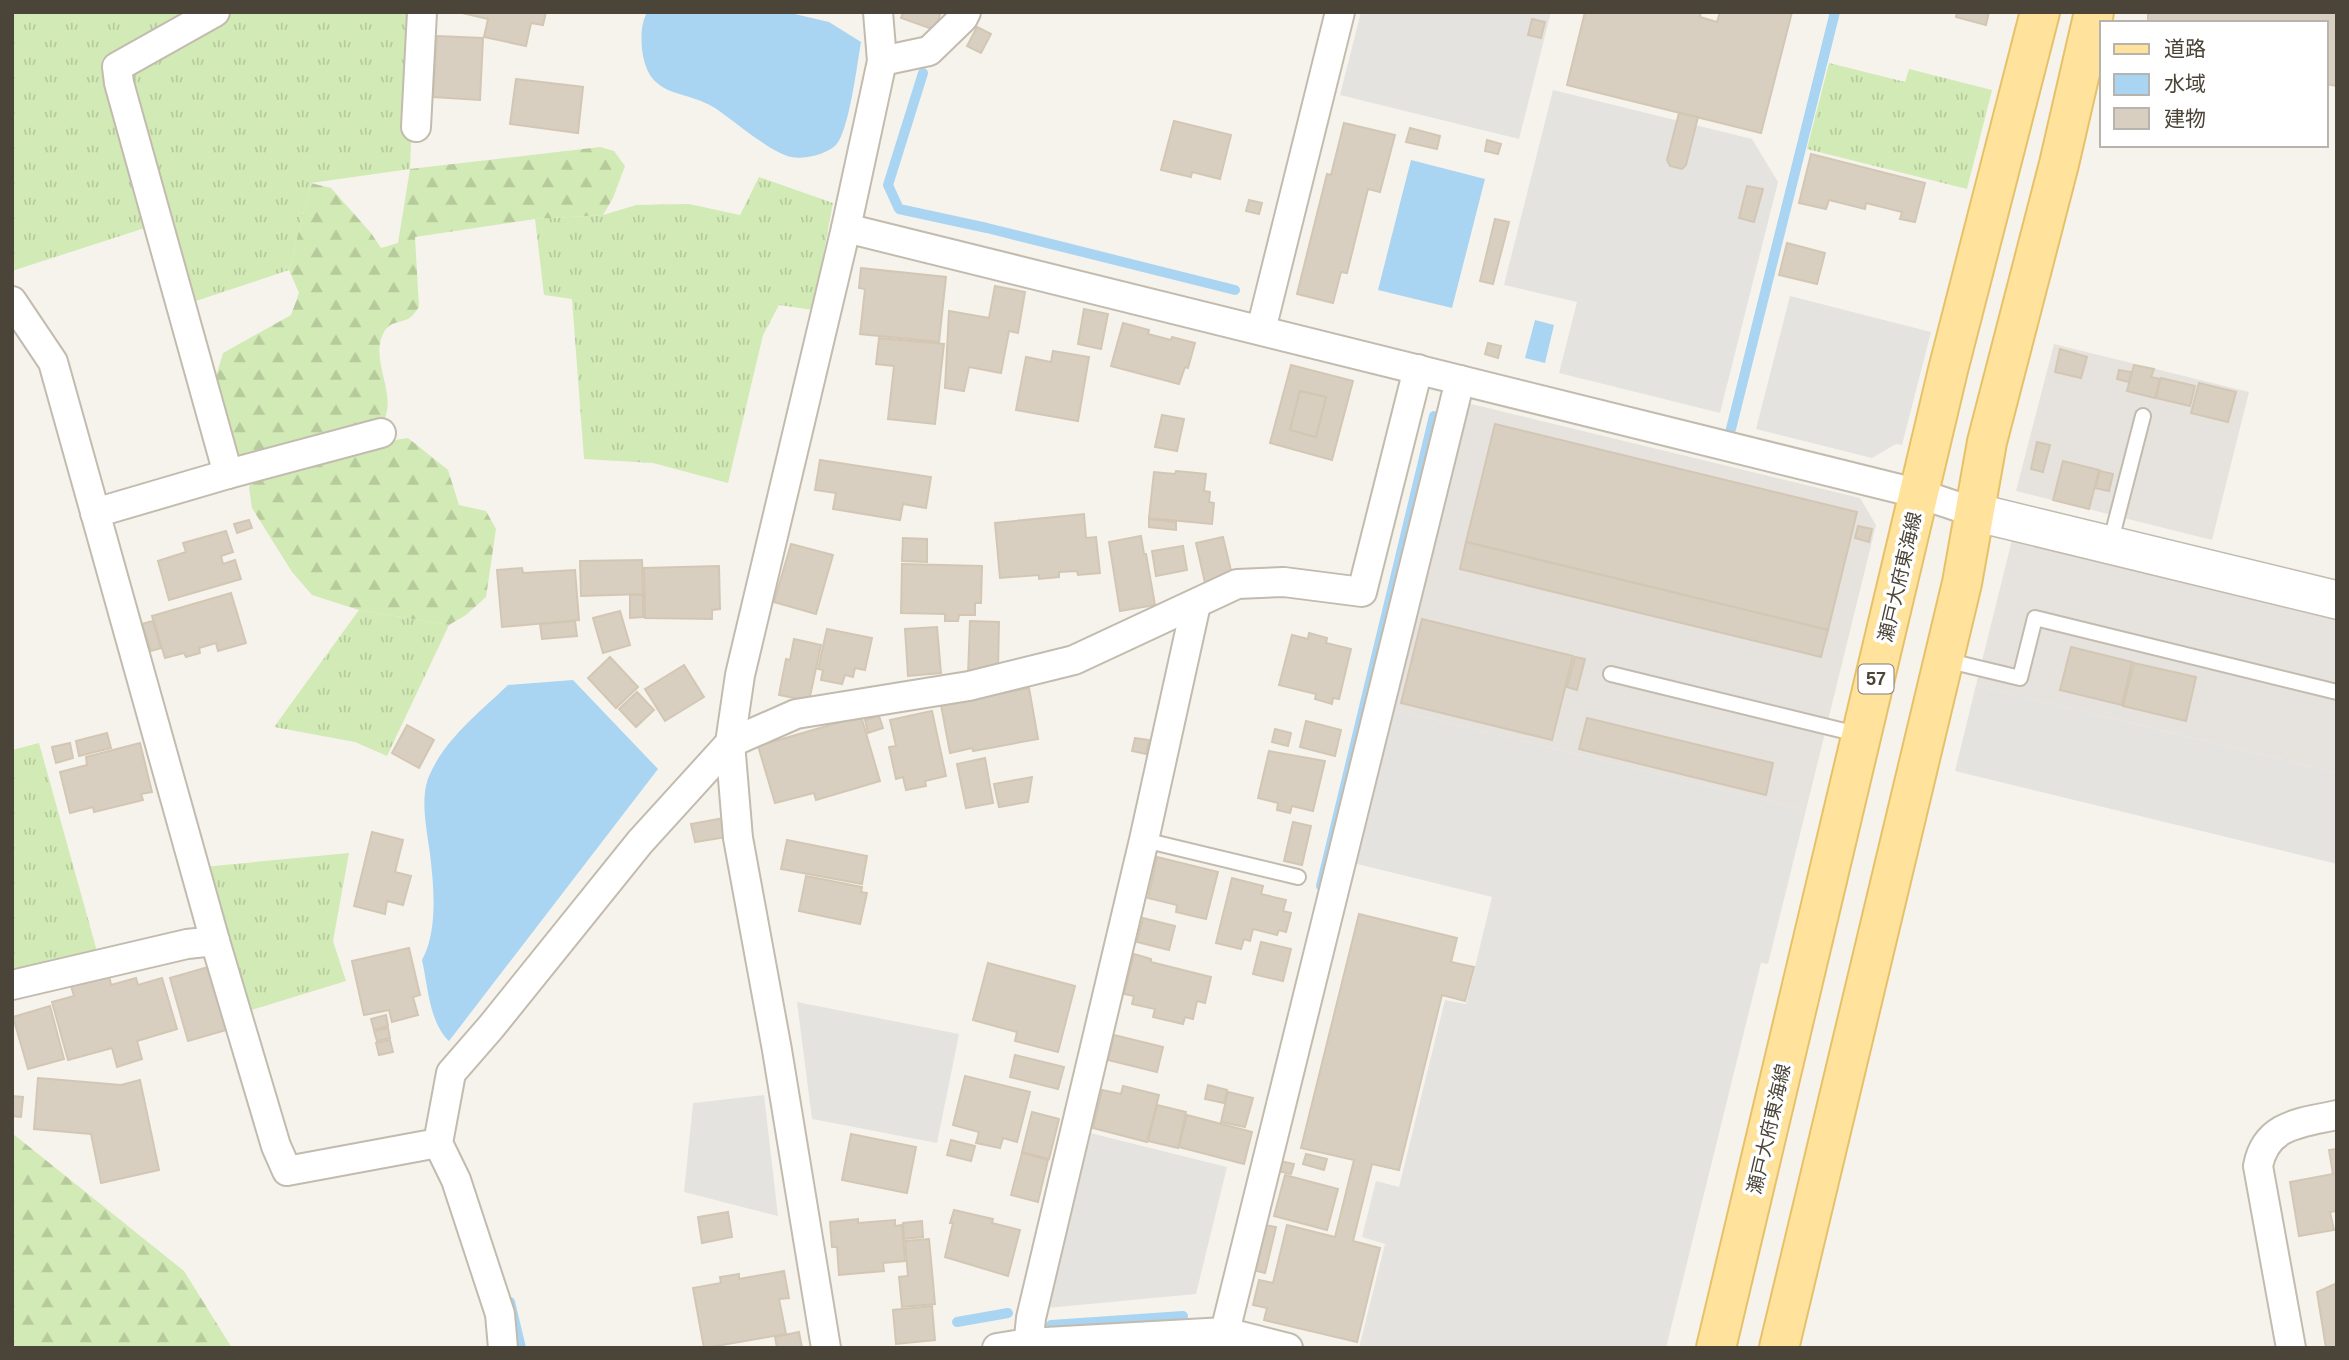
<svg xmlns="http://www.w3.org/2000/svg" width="2349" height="1360" font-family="Helvetica,'Noto Sans JP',sans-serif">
<defs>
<pattern id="grass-tufts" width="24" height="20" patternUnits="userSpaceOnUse" patternTransform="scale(1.75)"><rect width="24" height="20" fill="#d2eab5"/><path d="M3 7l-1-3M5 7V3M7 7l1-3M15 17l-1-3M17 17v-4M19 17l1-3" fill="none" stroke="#b6ca9c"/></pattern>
<pattern id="forest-firs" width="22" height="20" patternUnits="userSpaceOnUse" patternTransform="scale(1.75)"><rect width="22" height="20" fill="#d2eab5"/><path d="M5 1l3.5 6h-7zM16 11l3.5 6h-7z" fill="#b6ca9c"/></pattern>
</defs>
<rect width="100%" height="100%" fill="#f6f3ec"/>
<!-- industrial -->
<g fill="#e6e2dd">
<polygon points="2054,344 2249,392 2212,540 2016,491"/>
<polygon points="1463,402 1860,498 1876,525 1806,810 1387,708"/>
<polygon points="2012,540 2337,619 2337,773 1976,685"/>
</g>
<!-- grass -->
<g fill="url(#grass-tufts)">
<polygon points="12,12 198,12 125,51 151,226 12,271"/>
<polygon points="226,12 416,12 410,169 311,183 289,270 187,304 129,77 132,70"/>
<polygon points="1829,63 1905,82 1909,69 1992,90 1967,189 1807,149"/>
<polygon points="759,177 833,203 813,310 779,305 763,335 728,483 653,463 584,459 572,299 544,295 535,219 603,215 636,205 689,204 740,215"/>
<polygon points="359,610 449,625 387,756 355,742 274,727"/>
<polygon points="39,743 98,955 12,975 12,750"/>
<polygon points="349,853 333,941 346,981 245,1012 203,867"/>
</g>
<!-- forest -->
<g fill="url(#forest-firs)">
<path d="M600,147L614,151L625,166L613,198L603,215L535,219L415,237L419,307C416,311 412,317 408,319C397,324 391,321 384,332C368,360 400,396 382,424L241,462L232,456L218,409L217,373L223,353L291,315L299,293L289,270L311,183L331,188L371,233L381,248L398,243L410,169Z"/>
<polygon points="408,438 448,470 459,505 486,511 496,529 486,597 466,615 449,625 359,610 312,595 292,572 252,508 249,488 252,476 382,442"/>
<polygon points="12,1133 184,1271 232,1348 12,1348"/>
</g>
<!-- parking -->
<g fill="#e5e3e0">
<polygon points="1361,12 1551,12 1519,139 1340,95"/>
<polygon points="1553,90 1752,139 1778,182 1720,413 1559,373 1577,302 1504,285"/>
<polygon points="1790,296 1931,332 1902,445 1896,444 1872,458 1756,429"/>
<polygon points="1976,685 2337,773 2337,864 1955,771"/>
<polygon points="1387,708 1806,810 1768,964 1761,963 1666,1348 1359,1348 1385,1244 1362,1237 1376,1181 1399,1187 1445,1000 1466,1004 1492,897 1349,862"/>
<polygon points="797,1002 959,1034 937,1143 812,1119"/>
<polygon points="764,1095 778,1216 684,1192 693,1103"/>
<polygon points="1090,1133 1227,1167 1196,1294 1047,1308"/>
</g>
<!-- water -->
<g fill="#a9d4f2">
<path d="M647,12H786L829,22L861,42C857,65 849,131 836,145C827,154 804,160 791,157C771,153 733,120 715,108C683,88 648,100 642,49C641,36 641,24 647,12Z"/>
<polygon points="1411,160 1485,179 1452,308 1378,290"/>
<polygon points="1535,320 1554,325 1545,363 1525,358"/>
<path d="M573,680L658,769L449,1041C429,1022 428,986 422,960C438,931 434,887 430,854C427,830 419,797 430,774C446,738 480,712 508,685Z"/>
</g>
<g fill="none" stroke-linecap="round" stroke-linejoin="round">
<!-- stream -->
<g stroke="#a9d4f2" stroke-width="10">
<polyline points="923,73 888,185 899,209 987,228 1235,290"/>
<polyline points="1731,429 1835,12"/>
<polyline points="1321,886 1434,416"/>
<polyline points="510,1302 521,1348"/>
<polyline points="957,1322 1008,1313"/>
<polyline points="1051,1325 1183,1316"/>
</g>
</g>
<!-- building -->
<g fill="#d8cfc1" stroke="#d3c7b4" stroke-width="2" fill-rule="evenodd">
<polygon points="458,12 546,12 543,25 531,23 526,46 484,37 488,19"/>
<polygon points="903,12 941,12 935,30 901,18"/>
<polygon points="1585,12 1701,12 1700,17 1717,22 1720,12 1792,12 1761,133 1567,85"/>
<polygon points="1957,12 1989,12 1986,25 1956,17"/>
<polygon points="2148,12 2337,12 2337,86 2326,84 2326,23 2148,23"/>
<polygon points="1532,19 1545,22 1541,38 1528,35"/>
<polygon points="977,27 991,34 981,53 967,46"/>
<polygon points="437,36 483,38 480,100 433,97"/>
<polygon points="516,79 583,87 578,133 510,124"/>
<polygon points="1679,113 1698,117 1686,165 1682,169 1670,166 1667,160"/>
<polygon points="1174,121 1231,135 1220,179 1192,172 1191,177 1161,170"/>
<polygon points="1344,123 1395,135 1380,192 1368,189 1347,273 1341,272 1333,303 1297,294 1327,174 1331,175"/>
<polygon points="1410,128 1440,136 1437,149 1406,142"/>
<polygon points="1487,140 1501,144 1498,154 1485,151"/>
<polygon points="1811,154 1925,183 1915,222 1900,219 1902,212 1866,203 1865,209 1829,200 1826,209 1799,203"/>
<polygon points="1747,186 1763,189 1754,222 1739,218"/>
<polygon points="1249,200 1262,203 1259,214 1246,211"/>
<polygon points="1495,219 1509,222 1493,284 1480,281"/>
<polygon points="1787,243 1825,253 1817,284 1779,275"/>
<polygon points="861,268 946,277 939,342 860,334 865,289 859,288"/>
<polygon points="995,286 1025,292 1018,333 1009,331 1001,373 969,367 964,391 945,388 949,311 989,318"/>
<polygon points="1084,309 1108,314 1101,349 1078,344"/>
<polygon points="1123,323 1149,330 1148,334 1171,340 1172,337 1195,343 1188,368 1185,367 1179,384 1111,366"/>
<polygon points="879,338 944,344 935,424 888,419 894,366 876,364"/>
<polygon points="1488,343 1501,346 1498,358 1485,354"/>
<polygon points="2060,349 2087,357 2081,378 2055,372"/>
<polygon points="1053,351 1089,357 1078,421 1016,410 1026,357 1051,362"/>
<path d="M1291,365L1353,381L1332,460L1270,443ZM1300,391L1326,397L1316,437L1290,430Z"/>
<polygon points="2134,365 2154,369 2151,377 2160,379 2155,398 2127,391"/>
<polygon points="2119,370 2131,372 2129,382 2117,379"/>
<polygon points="2161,378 2195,386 2190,406 2156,398"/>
<polygon points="2199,383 2236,392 2228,422 2191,413"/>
<polygon points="1300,391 1326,397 1316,437 1290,430"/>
<polygon points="1162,415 1184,419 1177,451 1155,447"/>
<polygon points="1495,424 1857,512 1828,630 1466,542"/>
<polygon points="2037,442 2050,445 2043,472 2031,469"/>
<polygon points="820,460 931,477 926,508 903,504 900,520 833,509 836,493 815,490"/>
<polygon points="2063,461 2099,470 2089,509 2053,500"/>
<polygon points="1176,471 1206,474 1204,491 1210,492 1209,502 1214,503 1212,524 1149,518 1154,472 1175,474"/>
<polygon points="2100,471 2113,474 2109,491 2095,488"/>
<polygon points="1084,514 1086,538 1096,537 1100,573 1078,575 1077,571 1059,572 1059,577 1039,579 1039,575 1000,578 995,523"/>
<polygon points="1149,519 1176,522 1176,530 1149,527"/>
<polygon points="249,520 252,528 237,533 234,524"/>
<polygon points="1858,526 1872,529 1869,542 1855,538"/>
<polygon points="226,531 233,552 221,556 223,564 235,560 241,579 169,600 158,561 186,552 183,543"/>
<polygon points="1141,536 1144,554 1146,554 1155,605 1120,611 1109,542"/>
<polygon points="1223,537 1232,575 1206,587 1196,543"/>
<polygon points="903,538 927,539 927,562 902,561"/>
<polygon points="1466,542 1828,630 1821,657 1460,569"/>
<polygon points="791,544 833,555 816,614 774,602"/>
<polygon points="1183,546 1187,570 1156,576 1152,551"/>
<polygon points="642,560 643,594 581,596 580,561"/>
<polygon points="902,564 982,566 981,603 975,603 975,615 959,615 958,621 945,621 945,614 901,613"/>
<polygon points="719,566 720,609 712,610 712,619 645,618 644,568"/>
<polygon points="522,568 523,573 575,570 579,620 502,627 497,570"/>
<polygon points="231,593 246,643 218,651 216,643 199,648 200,653 186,657 184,653 165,658 152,616"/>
<polygon points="630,595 643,595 643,617 630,618"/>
<polygon points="620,611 630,645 603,653 593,618"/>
<polygon points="1422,619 1573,656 1552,740 1401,703"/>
<polygon points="153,621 161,648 151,651 142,624"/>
<polygon points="575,621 577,636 542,639 540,624"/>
<polygon points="970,621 999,622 998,670 968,675"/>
<polygon points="937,627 941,673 908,676 905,629"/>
<polygon points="827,629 872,638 865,670 855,668 853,677 845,675 842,684 821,680 823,670 818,669"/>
<polygon points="1309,633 1327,638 1326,643 1351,649 1339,699 1333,698 1332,704 1315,699 1316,694 1279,685 1292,635 1308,639"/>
<polygon points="794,639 821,645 809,701 779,695 786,659 790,660"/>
<polygon points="2071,647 2132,662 2122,705 2060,690"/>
<polygon points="610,657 638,687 616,708 588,678"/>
<polygon points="1575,657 1585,659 1577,690 1567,687"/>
<polygon points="2134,663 2196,677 2186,721 2123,706"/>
<polygon points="684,665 704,697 665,721 645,689"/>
<polygon points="1029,688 1038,739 973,751 972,748 950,753 941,705"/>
<polygon points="637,692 654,710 636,727 619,709"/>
<polygon points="932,711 946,776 925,781 926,786 906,790 903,777 896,779 889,747 896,746 890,720"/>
<polygon points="861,716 880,781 816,800 814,793 775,803 758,746"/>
<polygon points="879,716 883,728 868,733 865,720"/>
<polygon points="1587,718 1773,763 1766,795 1579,749"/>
<polygon points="1306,721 1341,730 1335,756 1300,747"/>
<polygon points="407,725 434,740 419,768 392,753"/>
<polygon points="1275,729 1291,733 1288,746 1272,742"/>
<polygon points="107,733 111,748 79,756 76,741"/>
<polygon points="1135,738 1149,740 1146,754 1132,751"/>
<polygon points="70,743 73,758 56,763 52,747"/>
<polygon points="140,743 152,792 141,794 143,800 94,812 93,807 70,813 60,772 87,765 86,757"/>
<polygon points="1269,751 1325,761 1313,811 1292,806 1290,813 1277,810 1278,803 1258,798"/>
<polygon points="985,758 993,803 966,808 957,764"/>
<polygon points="1032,777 1028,802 999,807 994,784"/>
<polygon points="724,818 727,837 695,842 691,824"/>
<polygon points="1293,822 1311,826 1302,865 1284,861"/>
<polygon points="372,832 403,840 395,872 411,876 403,905 387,901 385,914 354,906"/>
<polygon points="787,840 867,856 862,884 781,869"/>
<polygon points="1157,857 1218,872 1206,919 1176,912 1177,905 1148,898"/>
<polygon points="806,876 862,887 861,892 867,893 860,924 799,911"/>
<polygon points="1232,878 1263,886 1261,894 1286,900 1283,911 1291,913 1286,932 1279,930 1277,935 1253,929 1250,941 1244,939 1241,949 1216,943"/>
<polygon points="1359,914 1457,938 1451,962 1474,967 1465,1001 1442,995 1399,1170 1372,1164 1353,1241 1380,1248 1357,1342 1264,1320 1267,1308 1253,1305 1259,1280 1273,1283 1287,1225 1335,1237 1354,1160 1301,1148"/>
<polygon points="1143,918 1175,926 1169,950 1137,942"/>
<polygon points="1261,942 1291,949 1283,981 1253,974"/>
<polygon points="409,948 420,995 413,997 418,1015 392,1022 389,1010 364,1015 352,961"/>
<polygon points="1134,954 1151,959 1151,962 1211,977 1205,1003 1197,1001 1193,1019 1185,1017 1183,1024 1153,1017 1155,1009 1132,1004 1134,996 1124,994"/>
<polygon points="988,963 1075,986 1058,1052 1015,1041 1017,1032 973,1020"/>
<polygon points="208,967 226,1030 188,1041 170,978"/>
<polygon points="109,975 111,985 136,978 138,985 162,978 177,1029 137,1041 142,1059 117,1067 112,1048 68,1060 52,1002 74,996 71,986"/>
<polygon points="50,1006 64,1059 28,1069 13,1017"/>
<polygon points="386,1015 388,1026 374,1030 371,1019"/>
<polygon points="388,1028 390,1038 377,1041 374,1031"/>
<polygon points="1114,1035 1163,1047 1157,1072 1108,1060"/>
<polygon points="390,1040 393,1052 379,1055 376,1043"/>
<polygon points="1015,1055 1064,1067 1058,1089 1010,1077"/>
<polygon points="965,1076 1030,1092 1017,1142 1003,1138 1000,1148 976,1143 979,1132 953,1125"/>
<polygon points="38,1078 121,1085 140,1080 159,1170 101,1183 91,1134 34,1129"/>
<polygon points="1208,1085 1227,1090 1224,1103 1205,1099"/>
<polygon points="1123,1086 1159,1095 1147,1142 1093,1128 1102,1090 1121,1094"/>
<polygon points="1228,1092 1253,1098 1245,1127 1221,1122"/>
<polygon points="12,1096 23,1097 21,1117 12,1116"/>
<polygon points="1157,1105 1186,1112 1178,1148 1148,1141"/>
<polygon points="1032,1112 1059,1119 1049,1159 1022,1152"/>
<polygon points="1187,1115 1252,1132 1244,1164 1179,1147"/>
<polygon points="851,1134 916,1147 907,1193 842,1180"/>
<polygon points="951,1140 975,1146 971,1161 947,1155"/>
<polygon points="2337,1149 2337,1211 2330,1212 2334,1230 2299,1236 2290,1182 2333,1174 2329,1150"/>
<polygon points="1022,1153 1048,1160 1038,1202 1011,1195"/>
<polygon points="1306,1154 1327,1159 1324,1170 1303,1164"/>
<polygon points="1280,1161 1294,1164 1291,1174 1278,1171"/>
<polygon points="1285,1175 1338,1189 1327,1230 1274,1216"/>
<polygon points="954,1210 993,1219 992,1223 1020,1230 1008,1276 945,1257 953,1223 950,1223"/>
<polygon points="728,1212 732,1237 702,1243 698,1217"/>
<polygon points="858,1219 858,1223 895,1220 895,1226 902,1225 905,1261 883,1263 884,1271 839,1275 837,1247 832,1247 830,1222"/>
<polygon points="922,1221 923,1237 904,1239 903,1223"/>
<polygon points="1264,1225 1276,1227 1265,1273 1253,1270"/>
<polygon points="929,1239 935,1304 902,1307 899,1277 908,1276 905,1241"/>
<polygon points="784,1271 789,1298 779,1299 786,1334 704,1348 693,1288 721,1283 720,1277 739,1274 739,1279"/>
<polygon points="2337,1283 2337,1348 2326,1348 2317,1292"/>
<polygon points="932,1306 935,1340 896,1344 893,1310"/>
<polygon points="799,1332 802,1348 777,1348 775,1337"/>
</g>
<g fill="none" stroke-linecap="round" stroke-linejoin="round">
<!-- service casing -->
<g stroke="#c2bbae" stroke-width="18">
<g id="service">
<polyline points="2110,544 2143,416"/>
<polyline points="1945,660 2020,678 2035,618 2337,692"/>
<polyline points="1611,674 1861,735"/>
<polyline points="1144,840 1298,877"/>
</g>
</g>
<!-- minor casing -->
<g stroke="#c2bbae" stroke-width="32">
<g id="minor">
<polyline points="215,12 117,67 119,83 228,474"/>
<polyline points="882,61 929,51 963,18 966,12"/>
<polyline points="416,127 422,12"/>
<polyline points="846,228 1920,494 1974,512"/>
<polyline points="12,301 53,362 215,941 276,1146 287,1171 438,1143"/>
<polyline points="1261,330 1340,12"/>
<polyline points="95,513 228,474 381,433"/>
<polyline points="12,985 187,944 215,941"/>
<polyline points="503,1348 500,1314 456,1180 438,1143 451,1073 491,1027 640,842 730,743 796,714 969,686 1074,660 1237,584 1284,582 1362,592 1418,369"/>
<polyline points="826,1348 777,1050 738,838 730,743 740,675 846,228 882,61 878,12"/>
<polyline points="997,1348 1028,1343 1225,1332 1288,1348"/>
<polyline points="1028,1348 1031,1318 1144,840 1196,604"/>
<polyline points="1221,1348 1460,380"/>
<path d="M2291,1348L2258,1166C2266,1124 2301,1123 2337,1115"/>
</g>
</g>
<!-- tertiary casing -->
<g stroke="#c2bbae" stroke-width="40">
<polyline id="tertiary" points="1974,512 2337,600"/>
</g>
<!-- primary casing -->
<g stroke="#e6c16a" stroke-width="42">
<g id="primary">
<polyline points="1716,1348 1948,370 2040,12"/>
<polyline points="1779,1348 1962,583 1987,442 2059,164 2094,12"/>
</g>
</g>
<!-- service -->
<use href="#service" stroke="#fff" stroke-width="14"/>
<!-- minor -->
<use href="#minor" stroke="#fff" stroke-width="28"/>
<!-- tertiary -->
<use href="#tertiary" stroke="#fff" stroke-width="37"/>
<!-- primary -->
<use href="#primary" stroke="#ffe39c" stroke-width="38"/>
</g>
<g text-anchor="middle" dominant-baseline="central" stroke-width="7" stroke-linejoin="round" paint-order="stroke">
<!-- shield labels -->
<rect fill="#fff" stroke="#817c74" stroke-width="2" x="1858.5" y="664.5" width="35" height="29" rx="5"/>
<g font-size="18" font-weight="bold" fill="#4b4439">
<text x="1876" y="679">57</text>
</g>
<!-- street labels -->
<g font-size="19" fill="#4b4439" stroke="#fff">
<text transform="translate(1900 577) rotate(-77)">瀬戸大府東海線</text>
<text transform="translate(1769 1129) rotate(-77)">瀬戸大府東海線</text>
</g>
</g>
<!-- border -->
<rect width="2349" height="1360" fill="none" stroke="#4b4439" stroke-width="28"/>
<!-- legend -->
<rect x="2100" y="21" width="228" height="126" fill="#ffffff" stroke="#b7b4b0" stroke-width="2"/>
<rect x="2114" y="44" width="35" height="10" fill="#ffe39c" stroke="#b7b4b0" stroke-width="2"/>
<text x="2164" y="56" font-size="21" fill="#4b4439">道路</text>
<rect x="2114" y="74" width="35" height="21" fill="#a9d4f2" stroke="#b7b4b0" stroke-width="2"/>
<text x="2164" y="91" font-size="21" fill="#4b4439">水域</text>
<rect x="2114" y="108" width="35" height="21" fill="#d8cfc1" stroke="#b7b4b0" stroke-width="2"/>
<text x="2164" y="126" font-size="21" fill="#4b4439">建物</text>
</svg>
